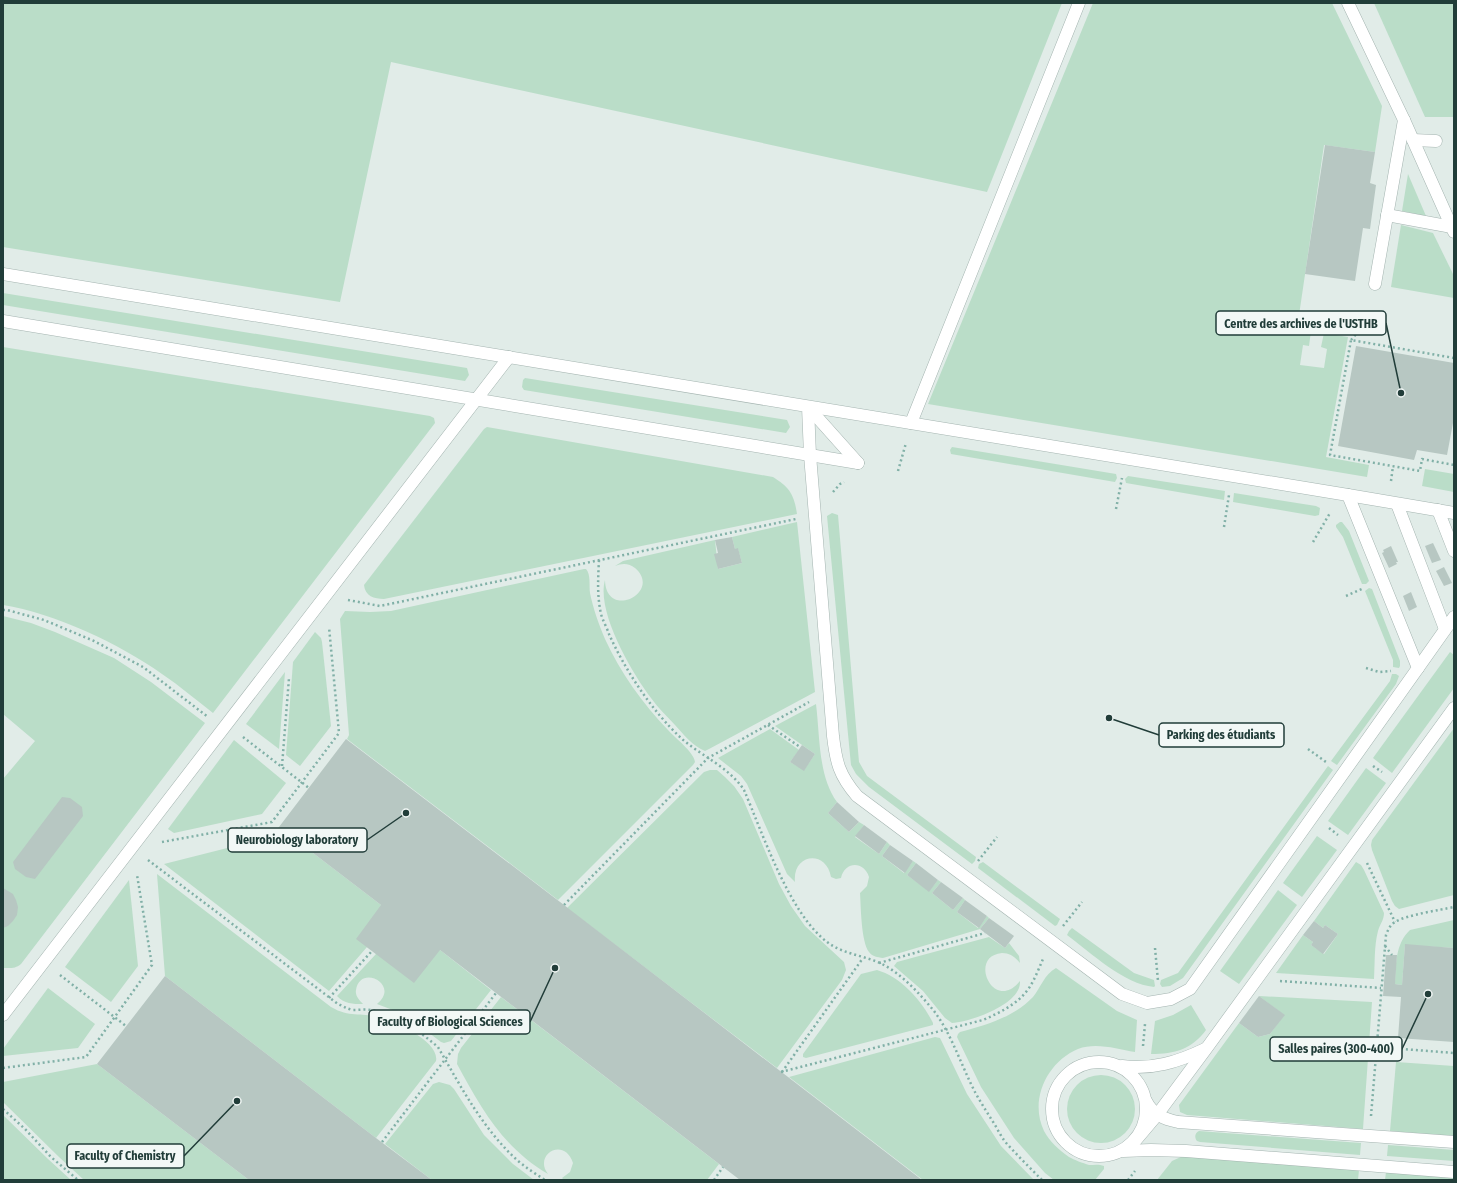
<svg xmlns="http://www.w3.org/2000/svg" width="1457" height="1183" font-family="'Fira Sans Condensed',sans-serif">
<rect width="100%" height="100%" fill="#e1ece8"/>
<!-- green -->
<g fill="#baddc8">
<polygon points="3,3 1062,3 987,192 391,62 340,302 3,247"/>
<polygon points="1093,3 1332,3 1382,106 1375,152 1324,145 1297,329 1311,331 1309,346 1303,345 1300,365 1324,368 1327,349 1321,347 1324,333 1348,337 1326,457 1369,465 1367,477 928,404"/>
<polygon points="1374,3 1454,3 1454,117 1425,117"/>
<polygon points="1408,174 1426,216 1402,211"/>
<polygon points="1401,225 1433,233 1454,276 1454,298 1391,287"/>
<polygon points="3,293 467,368 469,375 465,381 3,305"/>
<path d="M3,347L430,416L434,418L435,423L213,713C196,700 180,686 162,674C120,644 54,613 3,605Z"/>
<polygon points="525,378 787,420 790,427 786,433 524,390 522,387 523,380"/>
<path d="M487,427L773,477C789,487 794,494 797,514L384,599C374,599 365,596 364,585L484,429Z"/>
<polygon points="952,447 1116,474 1117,478 1115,482 951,454 950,450"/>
<polygon points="1425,469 1454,474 1454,492 1422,486"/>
<polygon points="1128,476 1225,491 1224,500 1126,483 1125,479"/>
<polygon points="1234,493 1316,506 1320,508 1319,515 1315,516 1233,502"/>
<polygon points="832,513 838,515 859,762 867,776 976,857 975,861 972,864 869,787 856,774 851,765 827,516"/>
<path d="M797,522L815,692L709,749L705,751C694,747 683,734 675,725C667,716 658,708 651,698C632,673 596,612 605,580C606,621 663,592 635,568C629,563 622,563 615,566L623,561L715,540L718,569L742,563L738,549H735L732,537Z"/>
<polygon points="1340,522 1342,522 1349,531 1369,581 1366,584 1362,584 1343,537 1336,527 1336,525"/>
<path d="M584,569H586C591,574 589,586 590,593C593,608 599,625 605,639C620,672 643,704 668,730C675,738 694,752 695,762L693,765L558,900L347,739L349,735L340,619L345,611L370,612L391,611Z"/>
<polygon points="1369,588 1372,589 1400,661 1400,666 1399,668 1393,667 1393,660 1365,591"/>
<path d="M3,616L31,623L55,632L114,658L151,682L205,723L21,964C15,969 10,968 3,968V779L35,741L3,714Z"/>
<polygon points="315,632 321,638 322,642 331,726 300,766 286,755 293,662"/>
<polygon points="1450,652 1454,655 1454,688 1392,773 1373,758"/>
<polygon points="285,672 279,749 246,724"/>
<polygon points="1392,674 1396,674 1399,676 1396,684 1337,765 1331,761 1390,681"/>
<path d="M816,704C820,736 818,776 837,802L828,813L849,832L859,822L864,825L855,837L879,854L887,842L890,845L882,856L904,873L913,861L916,863L907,875L929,891L938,880L941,882L932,893L953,910L963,898L965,900L957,912L978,928L987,916L989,918L980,929L883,958C877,957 873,957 869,952C861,941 861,907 860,893L867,886L869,877C864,861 845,861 841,878L836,879L831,877C826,849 792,854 795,882L787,874L747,784L741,776L718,758L770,729L799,750L790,762L804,770L815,754L775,726Z"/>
<polygon points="1454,728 1454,895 1399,909 1395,906 1392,901 1372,850 1371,845 1372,840"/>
<polygon points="234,740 286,783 262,814 174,833 168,829"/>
<polygon points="1328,766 1333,770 1183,978 1170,986 1162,987 1160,984 1161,980 1178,973"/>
<polygon points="1366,768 1386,783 1348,835 1328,821"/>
<polygon points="710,770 717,770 725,777 734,786 743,799 779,884 791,906 805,926 844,962 846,970 842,980 777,1068 567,908 704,772"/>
<polygon points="279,827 381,905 367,947 329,991 164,864 271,837"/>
<polygon points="1317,836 1337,850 1302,897 1283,883"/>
<polygon points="983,862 1060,919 1057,925 1055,926 978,868 979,864"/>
<path d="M1356,862L1361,865L1364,870L1384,913C1384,920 1380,924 1378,931C1374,946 1375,964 1374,979L1276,973L1303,935L1313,942L1311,945L1324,954L1338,934L1325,925L1323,928L1314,921Z"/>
<path d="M157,874L331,1007C350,1018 360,1012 378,1017C394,1021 440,1041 436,1061L376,1138L165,976Z"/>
<polygon points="129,880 138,966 111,1002 65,967"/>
<polygon points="1278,890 1297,905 1239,984 1220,971"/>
<path d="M1454,920V948L1405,945L1402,985L1395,984C1396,965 1395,944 1410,930Z"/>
<path d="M1072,928L1134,973L1154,980L1155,986L1154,987C1124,984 1091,953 1067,935L1069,931Z"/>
<path d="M989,937L1005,948L1009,943L1019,956L1020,963C1015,957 1010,953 1002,953C967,956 994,1014 1020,981C1022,1004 970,1022 952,1023L945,1018L923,991L894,966L897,962Z"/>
<path d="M440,950L491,990L451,1041L444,1043L441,1042L412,1020L398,1012L377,1004C401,985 360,963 356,990C355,996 359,1000 363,1004C352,1004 345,1004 337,996L376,954Z"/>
<path d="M1056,968L1117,1011L1137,1020L1135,1052C1117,1049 1096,1042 1078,1049C1047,1062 1029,1100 1044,1131C1050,1142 1059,1150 1069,1157C1074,1160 1083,1163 1089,1165C1094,1165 1099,1164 1104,1166V1169L1095,1180H1054L1045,1173L1014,1138L981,1087L957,1037L958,1034L960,1032C986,1025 1014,1017 1033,997C1041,987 1044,975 1056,968Z"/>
<path d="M877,970C901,977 922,1001 933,1023V1025L806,1058L803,1057V1054L861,974Z"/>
<polygon points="48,988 95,1024 78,1048 3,1056 3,1049"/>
<polygon points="1259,996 1372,1002 1363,1129 1187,1115 1180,1112 1179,1105 1239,1023 1258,1037 1270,1034 1284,1015"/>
<path d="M501,997L719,1164L707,1180H564L562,1178L570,1172L573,1163C564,1136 533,1155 548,1174C503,1148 481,1108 457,1064L458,1054L461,1048Z"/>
<path d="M1191,1005L1206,1030C1192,1049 1175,1054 1151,1054L1155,1021L1173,1015Z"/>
<polygon points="935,1037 940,1038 941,1040 967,1094 1001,1146 1034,1180 923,1180 789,1077"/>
<polygon points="1396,1062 1454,1066 1454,1136 1390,1131"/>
<polygon points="97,1064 249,1180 84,1180 59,1157 3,1102 3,1082"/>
<circle cx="1101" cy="1109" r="34"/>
<polygon points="439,1082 450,1085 454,1089 484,1135 513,1164 534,1180 432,1180 385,1144 433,1084"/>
<polygon points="3,1115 48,1159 71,1180 3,1180"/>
<path d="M1199,1131L1361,1143L1360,1155L1200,1142L1197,1141C1194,1137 1195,1133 1199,1131Z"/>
<polygon points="1388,1145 1454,1150 1454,1161 1387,1156"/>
<polygon points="1183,1156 1359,1170 1358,1180 1157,1180 1172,1161"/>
<polygon points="1386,1172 1454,1177 1454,1180 1385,1180"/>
</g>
<!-- building -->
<g fill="#b7c7c2">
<polygon points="1325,145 1375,152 1370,183 1376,185 1370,229 1363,228 1355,281 1305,274"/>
<polygon points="1356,346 1454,363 1454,423 1453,423 1447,455 1417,450 1414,460 1338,446"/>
<polygon points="732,537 735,549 738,548 742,563 718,569 714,554 718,553 715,540"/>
<polygon points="1433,543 1441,560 1432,563 1425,546"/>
<polygon points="1391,546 1398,562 1396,562 1397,564 1389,568 1382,553 1384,552 1383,550"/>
<polygon points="1444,567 1452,583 1444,586 1436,571"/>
<polygon points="1411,592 1417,607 1409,611 1403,596"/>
<polygon points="346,739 564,905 922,1180 740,1180 440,950 414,983 356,939 381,905 279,827"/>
<polygon points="802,745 815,754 804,771 790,762"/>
<polygon points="62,797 70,798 82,807 83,816 35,879 26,877 15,869 13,862"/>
<polygon points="837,802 859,822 849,832 828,813"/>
<polygon points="864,825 887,842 879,854 855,836"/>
<polygon points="890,845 913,861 905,873 882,856"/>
<polygon points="916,863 938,880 929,892 907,875"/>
<polygon points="941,882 963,898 953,910 932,893"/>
<polygon points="3,888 13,894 16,900 18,907 17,915 13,921 8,926 3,928"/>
<polygon points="965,900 987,916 979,928 957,912"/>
<polygon points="989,918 1014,936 1005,948 980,929"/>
<polygon points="1314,921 1323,928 1325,925 1338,934 1323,954 1311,945 1313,942 1303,935"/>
<polygon points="1405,944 1454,948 1454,1042 1398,1038 1401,997 1383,996 1386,955 1397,955 1395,984 1402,985"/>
<polygon points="165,976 376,1138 432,1180 249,1180 97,1064"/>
<polygon points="1259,996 1285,1015 1270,1034 1258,1037 1239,1023"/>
</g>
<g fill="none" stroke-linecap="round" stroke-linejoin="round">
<!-- service casing -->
<g stroke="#a4b4b0" stroke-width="13">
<g id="service">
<polyline points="1348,3 1404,120 1454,232"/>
<polyline points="1413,140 1436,141"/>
<polyline points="1387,215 1452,227"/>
<path d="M3,274L1348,495L1418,668L1190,989L1171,999L1147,1003L1122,994L857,796C839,775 836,762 833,736L810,455L808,407"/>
<polyline points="1375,284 1404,120"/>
<polyline points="3,321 858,463"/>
<polyline points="808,407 858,463"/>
<polyline points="911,423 1079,3"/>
<polyline points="1348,495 1454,513"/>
<polyline points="1397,504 1445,629"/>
<polyline points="1438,510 1454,551"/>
<polyline points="1418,668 1454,617"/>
<polyline points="3,1015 509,357"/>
<circle cx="1099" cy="1109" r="47"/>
<path d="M1122,1066C1152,1070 1178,1062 1205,1049"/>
<path d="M1146,1101C1153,1115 1164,1119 1178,1122L1454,1142"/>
<polyline points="1135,1141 1157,1115 1206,1049 1454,708"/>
<polyline points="1123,1151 1151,1150 1186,1151 1454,1172"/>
</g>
</g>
<!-- path -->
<g stroke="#81b0a7" stroke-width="2.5" stroke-dasharray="2 3" stroke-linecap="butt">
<polyline points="1351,340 1368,321"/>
<polyline points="1454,358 1351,340 1330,455 1420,471 1422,459 1454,465"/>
<polyline points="898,471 906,443"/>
<polyline points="1391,481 1393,466"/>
<polyline points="833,492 840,484 844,482"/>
<polyline points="1116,509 1122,478"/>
<polyline points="1224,527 1229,495"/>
<polyline points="1313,542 1330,513"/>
<path d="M599,560C598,579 597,596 601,614C603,621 607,628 609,634C625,670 652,711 681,738C701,756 729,767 744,790C763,834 789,913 827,942C843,954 862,955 880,963C901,973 919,993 934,1011C952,1035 961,1065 975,1092C981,1103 988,1114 995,1125C999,1132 1003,1140 1008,1145C1019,1157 1031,1169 1042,1180"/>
<polyline points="1346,596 1364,588"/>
<polyline points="348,600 380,606 796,519"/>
<polyline points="3,610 7,610 44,620 94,641 143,667 208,717"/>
<polyline points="1366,668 1379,672 1391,671"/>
<polyline points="768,725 800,747"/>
<polyline points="243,737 309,788"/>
<polyline points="1308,749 1326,762"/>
<polyline points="282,766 289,678"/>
<polyline points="1373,766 1382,772"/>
<polyline points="1329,828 1338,835"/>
<polyline points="162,842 272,822 339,733 329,627"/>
<path d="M148,860L338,1004C343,1006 347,1009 353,1010C359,1010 365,1009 371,1010C397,1015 419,1031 438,1047C461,1087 483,1129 517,1160C526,1168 536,1174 545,1180"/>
<polyline points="978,861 997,837"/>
<polyline points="1367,863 1395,922"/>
<polyline points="564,905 708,758 809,702"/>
<polyline points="1063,926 1082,902"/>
<polyline points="1385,946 1392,955"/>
<polyline points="1155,948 1158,981"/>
<polyline points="879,963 985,933"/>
<polyline points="60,975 126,1026"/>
<polyline points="1280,981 1381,988"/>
<polyline points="329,998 372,951"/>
<polyline points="1143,1046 1145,1024"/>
<polyline points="1376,1047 1454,1053"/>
<polyline points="3,1068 86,1057 152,965 137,875"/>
<path d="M781,1072L983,1020C1001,1012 1018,1004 1029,988C1035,979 1039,968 1043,959"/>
<polyline points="782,1072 863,958"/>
<polyline points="3,1109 25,1129 51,1157 78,1180"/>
<path d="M1371,1116L1386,935C1388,930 1390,925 1395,922C1406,915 1440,910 1454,907"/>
<polyline points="382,1142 496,993"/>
<polyline points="714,1180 723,1167"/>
<polyline points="1128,1180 1135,1171"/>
</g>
<!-- service -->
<use href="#service" stroke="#fff" stroke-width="12"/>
</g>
<!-- callouts -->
<path fill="none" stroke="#213d39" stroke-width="1.5" d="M1401 393L1386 323M1109 718L1159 735M406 813L367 840M555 968L530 1022M1428 994L1402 1049M237 1101L184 1156"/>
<g fill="#213d39" stroke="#f2f8f6" stroke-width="1.5">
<circle cx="1401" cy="393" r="4"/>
<circle cx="1109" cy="718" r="4"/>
<circle cx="406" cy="813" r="4"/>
<circle cx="555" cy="968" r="4"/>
<circle cx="1428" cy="994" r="4"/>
<circle cx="237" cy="1101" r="4"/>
</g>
<g fill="#f2f8f6" stroke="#213d39" stroke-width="1.5">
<rect x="1216" y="311" width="170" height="24" rx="4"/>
<rect x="1159" y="723" width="125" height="24" rx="4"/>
<rect x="228" y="828" width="139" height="24" rx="4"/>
<rect x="369" y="1010" width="161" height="24" rx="4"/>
<rect x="1270" y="1037" width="132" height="24" rx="4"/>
<rect x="67" y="1144" width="117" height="24" rx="4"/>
</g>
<g font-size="12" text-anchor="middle" font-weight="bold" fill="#213d39">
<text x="1301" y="328">Centre des archives de l'USTHB</text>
<text x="1221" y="739">Parking des étudiants</text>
<text x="297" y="844">Neurobiology laboratory</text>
<text x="450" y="1026">Faculty of Biological Sciences</text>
<text x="1336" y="1053">Salles paires (300-400)</text>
<text x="125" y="1160">Faculty of Chemistry</text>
</g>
<!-- border -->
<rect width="1457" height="1183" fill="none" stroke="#213d39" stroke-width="8"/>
</svg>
